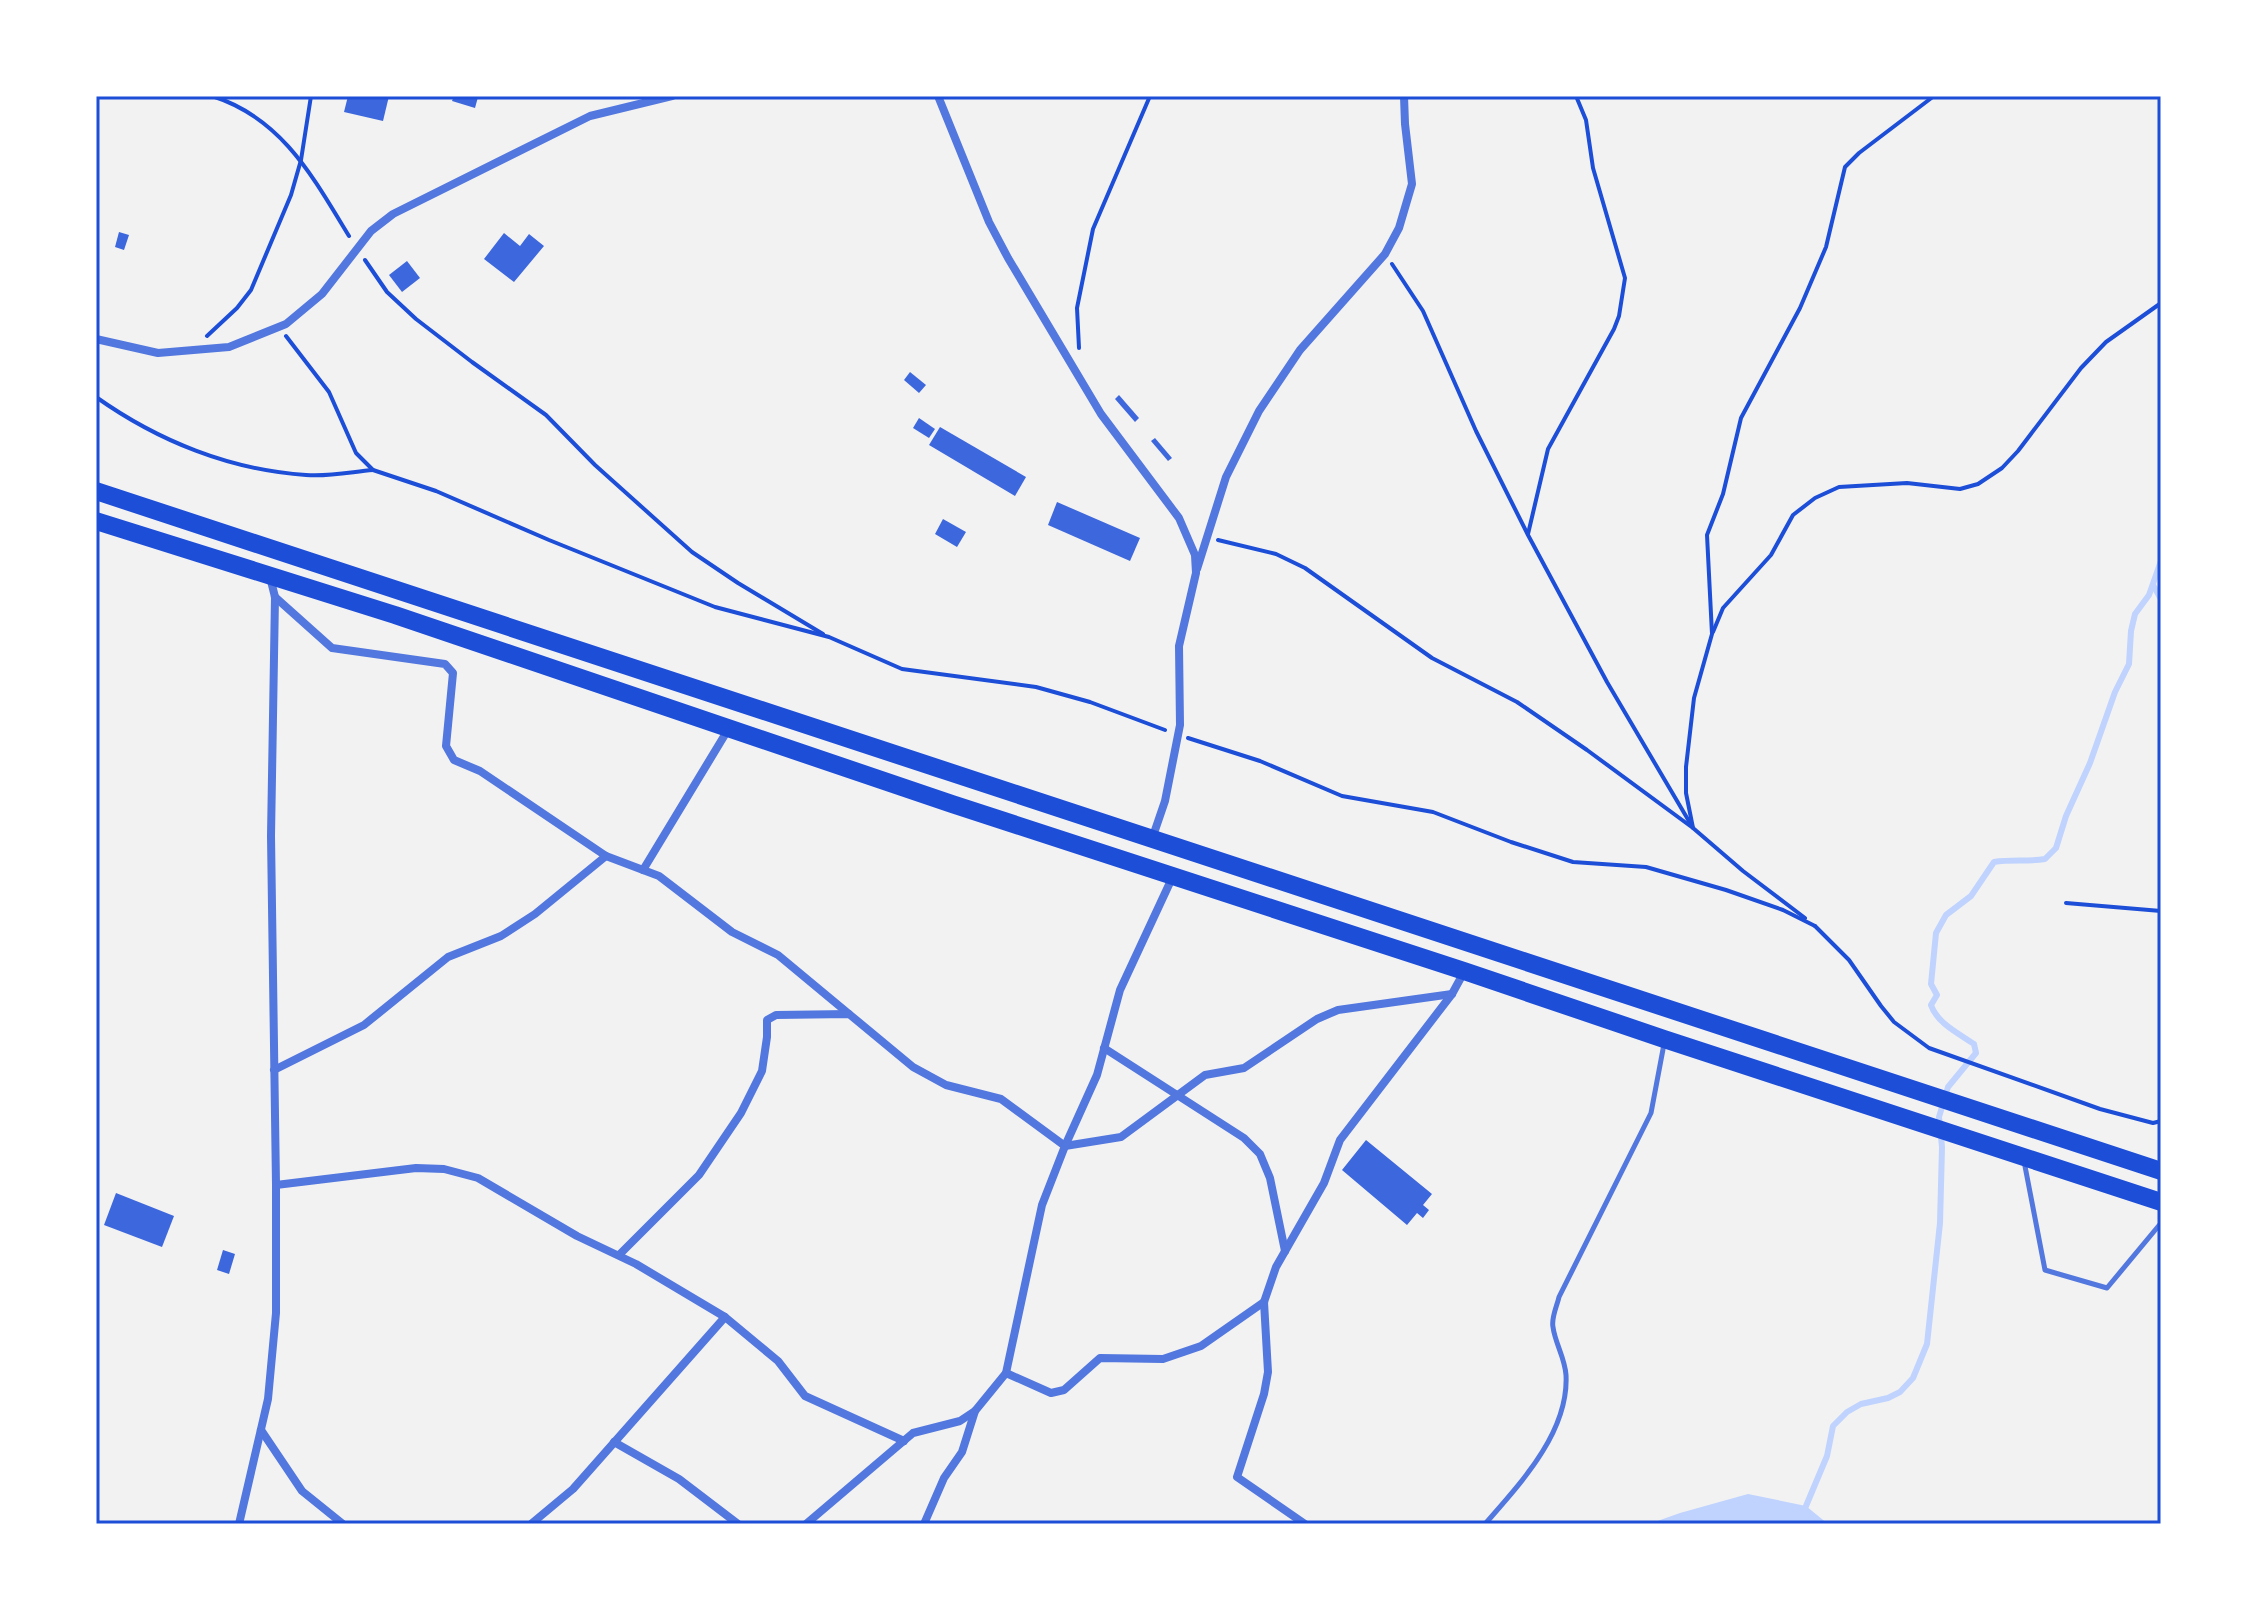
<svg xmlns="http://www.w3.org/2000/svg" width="2257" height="1620" font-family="Manrope,sans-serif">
<rect width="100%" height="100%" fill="#f2f2f2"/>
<!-- water -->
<polygon fill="#bfd3fe" points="1748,1494 1806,1506 1828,1524 1649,1524 1680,1513"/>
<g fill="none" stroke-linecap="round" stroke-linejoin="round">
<!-- stream -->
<g stroke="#bfd3fe" stroke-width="6">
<polyline points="2153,585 2161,599"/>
<polyline points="2161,646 2161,652"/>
<path d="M1806,1506L1827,1456L1833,1426L1847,1412L1861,1404L1888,1398L1900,1392L1913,1378L1927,1344L1940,1223L1942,1147L1939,1117L1948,1087L1976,1053L1974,1044C1958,1033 1937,1023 1931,1005L1937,995L1931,984L1936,933L1946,915L1971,896L1994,862C2011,859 2028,862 2045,859L2056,848L2066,816L2090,763L2115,692L2129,664L2131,631L2135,614L2149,595L2161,561"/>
</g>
</g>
<!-- building -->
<g fill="#3d67dc">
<polygon points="348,96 389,96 383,121 344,112"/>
<polygon points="454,96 475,96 478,97 475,108 452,101"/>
<polygon points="119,232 129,235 124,250 115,247"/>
<polygon points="504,233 520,246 529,234 544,246 514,282 484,259"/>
<polygon points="407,261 420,278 402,292 389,275"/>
<polygon points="910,372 926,385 919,393 904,380"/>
<polygon points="1119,395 1139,418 1135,422 1115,399"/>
<polygon points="919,418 935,429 929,438 913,428"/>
<polygon points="940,427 1026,477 1015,496 929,445"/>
<polygon points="1155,438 1172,458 1168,461 1151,441"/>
<polygon points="1057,502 1140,538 1130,561 1048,525"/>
<polygon points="943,519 966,532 957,547 935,534"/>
<polygon points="1366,1140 1432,1194 1423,1205 1429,1210 1423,1218 1417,1213 1407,1225 1342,1170"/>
<polygon points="116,1193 174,1216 162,1247 104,1225"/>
<polygon points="223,1250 235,1254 229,1274 217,1270"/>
</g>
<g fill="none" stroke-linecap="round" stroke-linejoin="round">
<!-- path -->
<g stroke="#1d4ed8" stroke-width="4">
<path d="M212,96C282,118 313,177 349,236"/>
<polyline points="365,260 387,292 416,319 472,362 546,415 595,465 692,552 738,583 823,634"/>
<polyline points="1392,264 1423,311 1476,431 1528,535 1607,682 1693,828 1743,871 1805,918"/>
<polyline points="207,336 237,308 251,290 291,195 301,160 311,96"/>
<polyline points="286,336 329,392 356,453 373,470 436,491 549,540 715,607 829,637 902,669 1036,687 1090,702 1165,730"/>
<polyline points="1079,348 1077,308 1093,229 1150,96"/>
<path d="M96,397C158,441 230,470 306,475C328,477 351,472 373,470"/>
<polyline points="1528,534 1548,449 1614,329 1619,316 1625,278 1593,168 1586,120 1576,96"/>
<polyline points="1218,540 1276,554 1305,568 1432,658 1517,702 1587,750 1693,828 1686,793 1686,767 1694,698 1712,634 1707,535 1723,494 1741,418 1800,308 1826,247 1845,167 1859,153 1934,96"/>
<polyline points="1713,632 1723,608 1771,555 1793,515 1815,498 1839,487 1907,483 1960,489 1978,484 2002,468 2018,451 2081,368 2106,342 2161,303"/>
<polyline points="1188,738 1260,761 1342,796 1433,812 1511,842 1573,862 1646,867 1726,890 1783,910 1815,926"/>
<polyline points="2066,903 2161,911"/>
<polyline points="1815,926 1849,960 1881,1006 1894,1022 1929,1048 2100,1109 2153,1123 2161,1121"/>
</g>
<!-- service -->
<g stroke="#5277de" stroke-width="5">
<polyline points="2024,1161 2045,1270 2107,1288 2161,1223"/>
<path d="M1485,1524C1520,1484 1569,1432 1566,1375C1565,1358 1555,1343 1553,1327C1551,1318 1557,1306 1559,1297L1651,1113L1664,1044"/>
</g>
<!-- minor -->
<g stroke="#5277de" stroke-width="8">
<polyline points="938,96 989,222 1008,258 1101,414 1179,518 1195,555 1196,573 1179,646 1180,725 1165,801 1152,839"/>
<polyline points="96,339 158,353 229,347 286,324 322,294 371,231 393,214 590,116 672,96"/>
<polyline points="1197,569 1226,477 1259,411 1300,350 1385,254 1399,228 1412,184 1405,124 1404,96"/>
<polyline points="275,597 332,648 445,664 453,673 446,746 454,760 480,771 606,856 659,876 732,932 778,955 849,1014"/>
<polyline points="643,870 729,728"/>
<polyline points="1104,1048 1244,1138 1260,1154 1270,1178 1285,1251"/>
<polyline points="274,1070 364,1025 448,957 501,936 535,914 606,856"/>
<polyline points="276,1185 416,1168 444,1169 478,1178 577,1236 636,1264 725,1317 778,1361 805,1396 904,1441"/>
<polyline points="619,1255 699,1175 741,1113 762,1071 767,1037 767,1020 776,1015 849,1014 913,1067 946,1085 1001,1099 1065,1146 1121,1137 1205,1075 1244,1068 1317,1019 1338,1010 1452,994"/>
<polyline points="1006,1373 1051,1393 1064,1390 1100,1358 1163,1359 1201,1346 1264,1302"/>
<polyline points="261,1430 302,1491 343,1524"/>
<polyline points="614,1442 679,1479 738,1524"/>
<polyline points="239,1524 268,1399 276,1313 276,1185 271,836 275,597 270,577"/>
<polyline points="531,1524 573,1489 725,1317"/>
<polyline points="806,1524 913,1433 960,1421 975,1411 1006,1373 1042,1205 1065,1146 1097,1075 1120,990 1173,876"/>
<polyline points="924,1524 944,1478 962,1452 975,1411"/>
<polyline points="1305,1524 1237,1477 1264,1394 1268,1372 1264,1302 1276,1267 1324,1183 1340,1140 1452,994 1464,972"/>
</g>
<!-- trunk -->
<g stroke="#1d4ed8" stroke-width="18">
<polyline points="96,491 2161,1171"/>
<polyline points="96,521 395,615 952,804 1464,971 1664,1039 2161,1202"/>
</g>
</g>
<!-- border -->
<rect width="2257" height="1620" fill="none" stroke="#ffffff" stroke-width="196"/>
<rect x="98" y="98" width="2061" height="1424" fill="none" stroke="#1d4ed8" stroke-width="3"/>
</svg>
